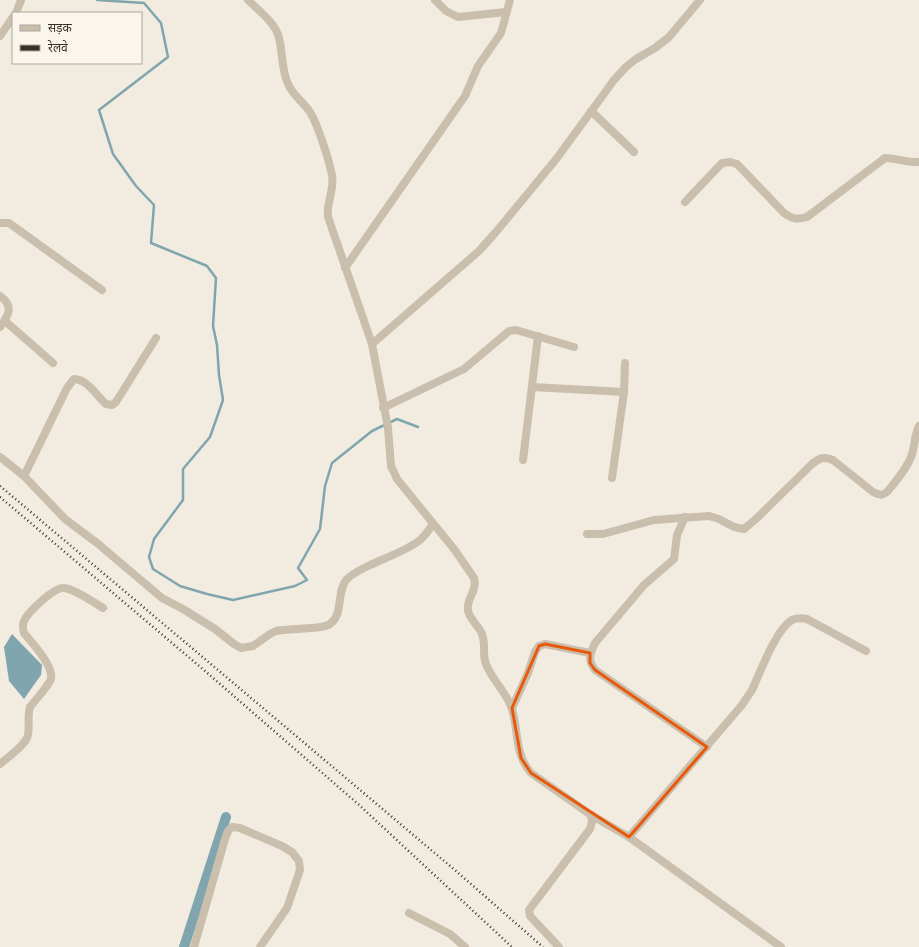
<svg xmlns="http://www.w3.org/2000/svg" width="919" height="947" font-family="'Nunito Sans','Noto Sans Devanagari',sans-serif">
<rect width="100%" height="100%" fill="#f2ece0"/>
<!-- water -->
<polygon fill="#80a5ae" points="12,634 42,665 41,675 24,699 9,681 4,647"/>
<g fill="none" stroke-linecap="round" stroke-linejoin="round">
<!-- stream -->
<polyline stroke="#80a5ae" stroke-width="2.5" points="97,0 144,3 161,23 168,57 99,110 113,154 136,186 154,205 151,243 207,266 216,278 213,326 217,345 219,375 223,400 210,437 183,469 183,500 154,539 149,557 153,569 180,586 207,594 233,600 295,586 307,580 298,568 320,529 325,486 332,463 372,431 397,419 418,427"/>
<!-- canal -->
<polyline stroke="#80a5ae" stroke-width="10" points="184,947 226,817"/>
<!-- street -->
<g stroke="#cabeac" stroke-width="8">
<path d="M248,0C258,10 276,23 279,38C283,53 281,71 289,86C294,96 304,103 310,112C318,125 329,160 332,175C335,190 326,202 328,217L372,344L388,428L391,466L397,479L454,549L474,578C478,590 466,599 468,610C469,619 479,626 482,634C486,644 482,654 486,664C492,680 507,693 512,709C519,732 514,753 531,773L591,815L629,837L781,947"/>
<polyline points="435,0 446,11 458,17 506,12"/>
<polyline points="16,13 21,0"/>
<polyline points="0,36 13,17"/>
<polyline points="591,111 634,152"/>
<path d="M685,202L722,163L730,162L737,164L784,213C792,219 797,220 807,217L885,158C896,158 908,163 919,162"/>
<polyline points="0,223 9,223 102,290"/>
<polyline points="345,268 465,96 478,66 501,33 510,0"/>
<path d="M0,296C14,306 9,315 0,327"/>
<polyline points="5,321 53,363"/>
<polyline points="372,344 479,251 496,232 557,158 614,80 626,67 636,59 655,48 669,37 700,0"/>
<polyline points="532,387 624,392"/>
<polyline points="383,408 464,369 509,331 516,330 574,347"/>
<path d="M0,457L24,476L65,519L97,543L162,598L183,609L215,629L234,644L241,648L253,646L270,634L276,631C288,628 322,630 330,624C344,614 336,591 347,579C353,573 362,569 370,565C385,558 408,550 420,540C425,536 429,530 433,524"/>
<polyline points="523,460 538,336"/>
<path d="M24,476L67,388L74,379C87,379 97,396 106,404L112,405L116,402L156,338"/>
<polyline points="612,478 624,392 625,363"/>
<path d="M685,517L677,535L674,559L644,585L595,643C590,654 587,659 595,670L707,747"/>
<path d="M587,534H603L654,520L709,516L719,519L734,527L744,529L757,518L812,464C820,458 823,456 833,460L873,492C879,495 882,496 887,492C896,481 906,470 911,457C915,447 914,436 919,426"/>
<polyline points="512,708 528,673 535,652 539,646 545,644 590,653"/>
<path d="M0,764C8,757 26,745 28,735C30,725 27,716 30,707C37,698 45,690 50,681C57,669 32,643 24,633C23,629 22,625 24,621C28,612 54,587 64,588C75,589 93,602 103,608"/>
<path d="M629,837L742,705C745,700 749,695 752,690C760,673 776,629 792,620C797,618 802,618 807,619L866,651"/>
<polyline points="409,913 450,934 465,947"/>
<polyline points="194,947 225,839 228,831 232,827 240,828 282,846 292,852 299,861 300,870 287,908 260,947"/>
<polyline points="559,947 530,916 529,910 590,829 592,822 591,815"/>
</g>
<!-- rail -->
<g stroke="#38312a" stroke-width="2.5" stroke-dasharray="1 3" stroke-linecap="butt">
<polyline points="0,486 456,871 543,947"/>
<polyline points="0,497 205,671 358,804 512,947"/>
</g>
</g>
<!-- marked area -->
<path fill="none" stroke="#e8590c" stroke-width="3" stroke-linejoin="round" d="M545,644L590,653V663L595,670L707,747L629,837L531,773L521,758L512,708L539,646Z"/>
<!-- legend -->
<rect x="12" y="12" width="130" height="52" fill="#faf6ec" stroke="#aca79e"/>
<rect x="20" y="25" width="20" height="6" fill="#cabeac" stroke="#aca79e"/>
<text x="48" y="32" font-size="12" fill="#38312a">सड़क</text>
<rect x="20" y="45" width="20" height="6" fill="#38312a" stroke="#aca79e"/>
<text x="48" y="52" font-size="12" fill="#38312a">रेलवे</text>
</svg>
